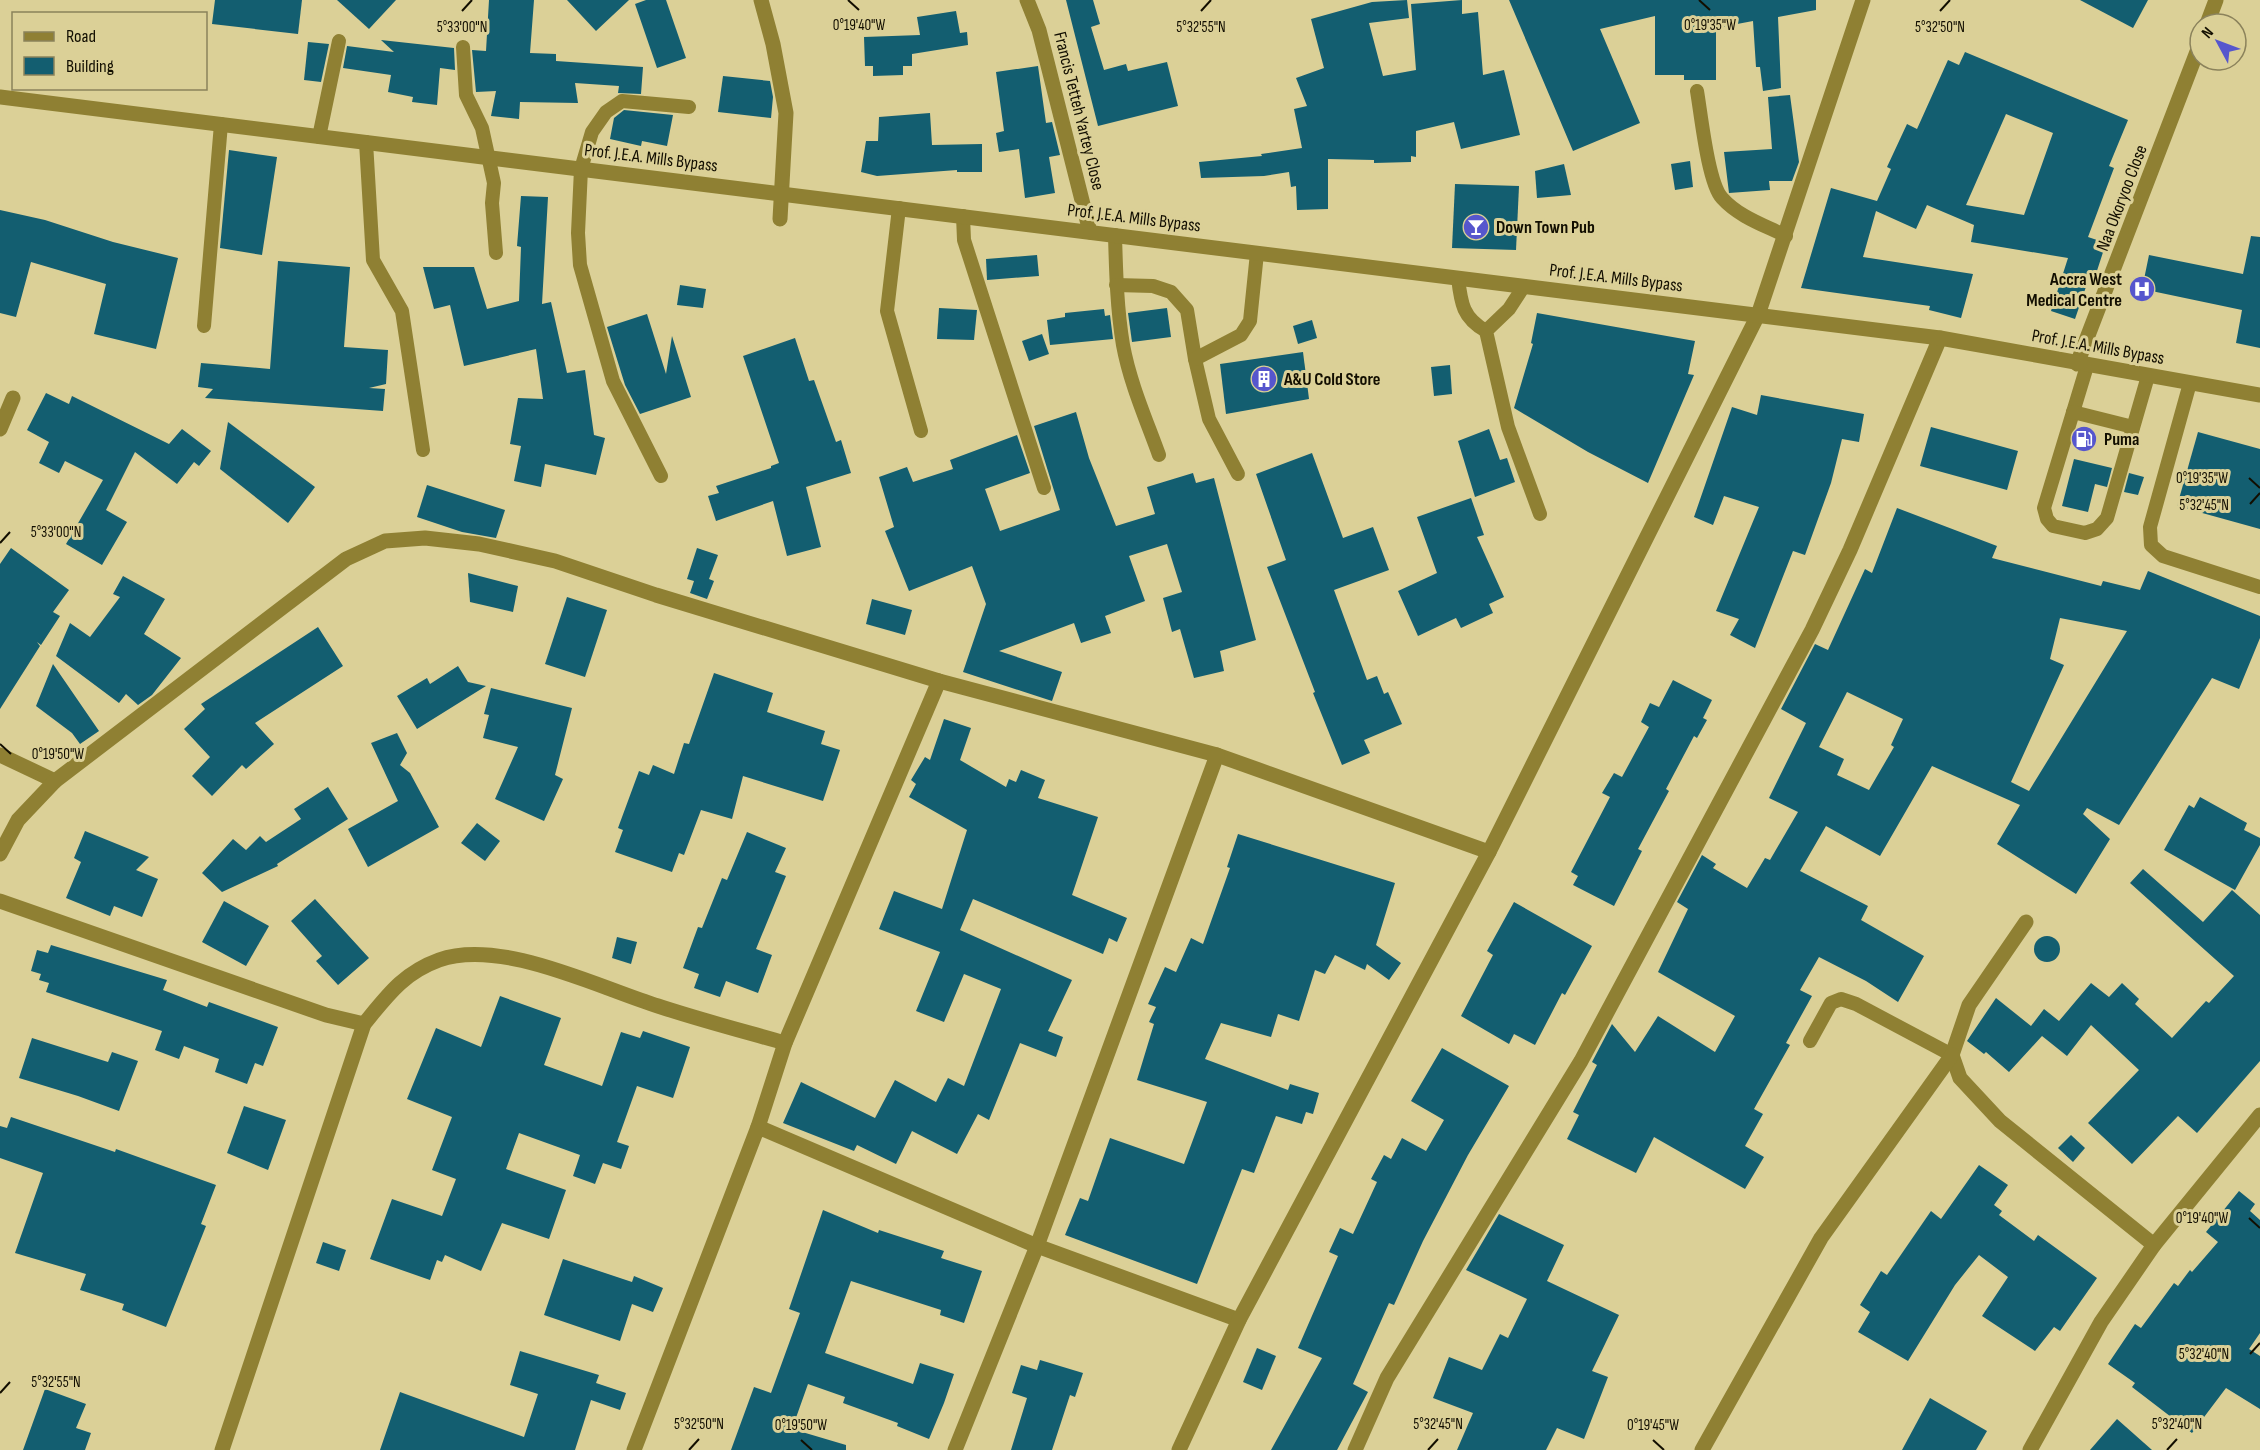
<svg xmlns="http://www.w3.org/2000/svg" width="2260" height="1450" font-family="'Sofia Sans Condensed',sans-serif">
<rect width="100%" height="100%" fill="#dbd097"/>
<!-- building -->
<g fill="#135e70" fill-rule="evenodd">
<polygon points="215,0 302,0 298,34 212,24"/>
<polygon points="337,0 396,0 369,29"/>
<polygon points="489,0 534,0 530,53 556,54 556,61 643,67 641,94 618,93 619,86 575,83 578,103 520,102 519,119 491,116 496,91 476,92 472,50 486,51"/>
<polygon points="567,0 629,0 596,31"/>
<polygon points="646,0 666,0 686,58 657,68 635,4"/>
<polygon points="1066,0 1093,0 1100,24 1091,27 1104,70 1126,64 1128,71 1167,62 1178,106 1098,126"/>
<polygon points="1407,0 1409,18 1369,23 1383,76 1416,70 1411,4 1462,0 1462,14 1478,12 1483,75 1504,70 1520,135 1461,149 1454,122 1416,131 1416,157 1411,156 1411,162 1374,163 1374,160 1328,159 1328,209 1297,210 1296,186 1291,187 1289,172 1264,176 1201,178 1199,162 1262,156 1261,154 1302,148 1294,109 1307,106 1296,78 1324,68 1311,19 1372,2"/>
<polygon points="1509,0 1816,0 1816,10 1778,17 1781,88 1763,91 1760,67 1756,67 1753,21 1716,28 1716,80 1684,80 1684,75 1655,75 1655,16 1600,29 1640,123 1573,151"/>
<polygon points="2080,0 2148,0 2133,28"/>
<polygon points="956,11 960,33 967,32 968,45 912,54 912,66 903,66 903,75 873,76 873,66 865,66 864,37 920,35 917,17"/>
<polygon points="381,40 454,48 455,70 440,68 437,105 412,102 413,97 388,92 391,75 343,68 347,46 394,52"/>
<polygon points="308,42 329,44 321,82 304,80"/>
<path d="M1965,52L2128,120L2109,166L2114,168L2088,237L2106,243L2094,280L2089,278L2075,319L2051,311L2068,258L1971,242L1974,225L1927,205L1916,229L1876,211L1863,257L1973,274L1961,318L1929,310L1930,306L1801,288L1831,188L1877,201L1891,169L1887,167L1907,124L1917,129L1948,60L1959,65ZM2006,114L2053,133L2024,215L1966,205Z"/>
<polygon points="1038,66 1046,123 1052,122 1060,155 1049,157 1055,193 1025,198 1019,149 999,152 996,133 1004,131 996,72"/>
<polygon points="723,76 770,81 773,97 771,118 718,112"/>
<polygon points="1790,95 1799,162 1792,181 1769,181 1770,190 1729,193 1724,152 1772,149 1768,97"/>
<polygon points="624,110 673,115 667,146 642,141 641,146 610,139 614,118"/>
<polygon points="930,113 932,145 982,144 982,172 957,172 957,170 877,176 861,172 866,141 878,141 879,117"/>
<polygon points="229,150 277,157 262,255 220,248"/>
<polygon points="1690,161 1693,187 1675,190 1671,164"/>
<polygon points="1564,164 1571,195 1537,198 1535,171"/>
<polygon points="1455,184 1519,186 1516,250 1452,248"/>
<polygon points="521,196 548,197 542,304 551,302 567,373 585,370 594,435 605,438 596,475 545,464 541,487 514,481 521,446 510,444 518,398 543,399 536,349 464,366 450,305 434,309 423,267 474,267 487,309 519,301 521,247 517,246"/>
<polygon points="0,210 45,220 113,242 178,258 156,349 94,334 106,284 31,262 16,317 0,313"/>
<polygon points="2251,236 2260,237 2260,348 2236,343 2242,310 2142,289 2149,255 2243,274"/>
<polygon points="1037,255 1039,276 987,280 986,259"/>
<polygon points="278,261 350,267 344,347 388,350 386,384 369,388 385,389 383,411 205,398 213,389 198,387 201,363 270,369"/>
<polygon points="680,285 706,289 703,308 677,305"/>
<polygon points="939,308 977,310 974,340 937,339"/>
<polygon points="1167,308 1171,337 1132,342 1128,313"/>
<polygon points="1104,309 1105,316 1110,315 1113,339 1050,345 1047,320 1065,317 1065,313"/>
<polygon points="1537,313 1695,341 1688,374 1694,375 1648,483 1588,452 1514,408 1533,344 1531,343"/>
<polygon points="647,314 666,374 672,336 691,397 640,414 625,385 607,327"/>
<polygon points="1312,320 1317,338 1298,344 1293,326"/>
<polygon points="1042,334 1049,354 1029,361 1022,341"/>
<polygon points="795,338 809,381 814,380 836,442 841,440 851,473 806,487 821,547 787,556 773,501 716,521 708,496 719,493 716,486 771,468 771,466 779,463 743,356"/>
<polygon points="1303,352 1309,399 1226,414 1220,364"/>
<polygon points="1450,365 1452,394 1434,396 1431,367"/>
<polygon points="46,393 69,404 72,396 169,444 182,429 211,451 199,466 194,462 177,484 135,452 106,510 127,522 102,565 66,544 103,480 65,461 59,473 39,463 49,442 27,430"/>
<polygon points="1761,395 1864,414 1859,442 1842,439 1831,483 1805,555 1793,551 1755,648 1730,635 1739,619 1716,611 1759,507 1724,496 1713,525 1694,517 1732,407 1757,415"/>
<polygon points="1076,412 1089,458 1116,526 1155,514 1147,487 1193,473 1196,483 1214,478 1256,640 1220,651 1224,671 1194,678 1180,629 1172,632 1163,598 1182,592 1167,544 1129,556 1145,601 1105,616 1111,633 1081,643 1074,623 999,651 1062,672 1052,701 963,672 986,604 972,566 909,591 885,531 894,527 879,477 907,467 913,482 953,469 950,460 1017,435 1030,473 985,489 1000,531 1060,510 1034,426"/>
<polygon points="228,422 315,487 288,523 220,469"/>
<polygon points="1931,427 2018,451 2007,490 1920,466"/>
<polygon points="1489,429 1500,460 1507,458 1515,482 1475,497 1458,441"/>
<polygon points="2198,432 2260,449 2260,529 2177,506"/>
<polygon points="1312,453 1343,538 1373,527 1389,570 1334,590 1367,680 1377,676 1384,694 1388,692 1402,724 1364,740 1370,753 1342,765 1313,693 1315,692 1267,567 1286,560 1256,474"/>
<polygon points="2074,459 2112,468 2107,487 2095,484 2088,512 2062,506"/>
<polygon points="2129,473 2144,477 2138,495 2124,492"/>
<polygon points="427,485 505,510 496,538 462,532 417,517"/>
<polygon points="1471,498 1484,535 1477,537 1504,597 1489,604 1493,613 1461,628 1456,618 1418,636 1398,591 1437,573 1417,517"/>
<path d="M1897,508L1997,546L1992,558L2101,586L2103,581L2140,590L2148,571L2260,616V638L2239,689L2212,678L2119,825L2087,808L2083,814L2110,839L2076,894L1997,844L2020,805L1932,766L1880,856L1826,826L1800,871L1868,906L1861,920L1924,956L1898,1002L1866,981L1819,957L1800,990L1812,996L1786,1043L1790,1045L1754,1109L1763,1114L1745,1146L1764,1157L1745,1189L1654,1137L1636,1173L1567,1139L1579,1115L1573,1112L1597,1065L1592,1062L1612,1024L1635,1052L1658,1016L1715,1052L1735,1016L1658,972L1688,909L1677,902L1702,855L1716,864L1713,868L1747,888L1765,858L1770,860L1798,812L1769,798L1806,723L1781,709L1815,644L1828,650L1865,569L1872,573ZM2060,618L2127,631L2029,791L2011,782L2064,665L2050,659ZM1847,692L1903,719L1891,745L1894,747L1869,790L1837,775L1844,759L1819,747Z"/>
<polygon points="11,548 69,590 53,612 60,616 41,645 37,642 40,646 0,709 0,564"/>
<polygon points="697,548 718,555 709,579 714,581 707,599 690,593 694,581 687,579"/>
<polygon points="468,573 518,586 513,612 470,602"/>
<polygon points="123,576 165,599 144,634 181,658 152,695 138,705 126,694 119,703 56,656 70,623 90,637 120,597 113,594"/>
<polygon points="567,597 607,610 585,677 545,664"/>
<polygon points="872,599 912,610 905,635 866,624"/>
<polygon points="318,627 343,666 255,723 274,744 246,769 242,765 212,796 192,776 210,757 184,729 205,709 201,704"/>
<polygon points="53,664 99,731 80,744 72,733 36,706"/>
<polygon points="458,666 468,682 486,686 417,729 397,696 427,678 430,684"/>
<polygon points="714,673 773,693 767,712 825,731 821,744 840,750 823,801 743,776 732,819 701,810 684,855 679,853 672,872 615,852 623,830 618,828 639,771 649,775 653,765 674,774 684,743 689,744"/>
<polygon points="1673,680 1712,700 1703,718 1707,720 1697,738 1694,736 1666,789 1669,791 1638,849 1642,851 1614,906 1573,885 1578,876 1571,872 1610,797 1602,793 1614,773 1622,777 1649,727 1641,722 1650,703 1659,707"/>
<polygon points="491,688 572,708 555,775 563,779 544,821 495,799 518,747 483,738 489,715 484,714"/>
<polygon points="944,719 971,728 960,760 1006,787 1009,779 1016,782 1021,770 1045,780 1038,798 1098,817 1072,895 1127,918 1117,942 1109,938 1103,954 973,899 960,930 1072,980 1048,1031 1063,1037 1056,1057 1020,1043 989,1120 978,1114 957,1154 912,1131 896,1164 857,1145 854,1151 783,1123 801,1082 875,1118 895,1080 936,1102 948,1078 964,1086 1001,989 964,974 944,1022 916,1011 940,952 879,929 894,891 942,909 967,830 909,797 916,784 911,780 925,757 930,760"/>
<polygon points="397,733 407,753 400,765 410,773 439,827 368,867 348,829 398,801 371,743"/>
<polygon points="328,787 348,819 277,864 278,866 222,892 202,873 233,839 246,850 260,836 266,842 301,819 294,809"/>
<polygon points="2200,797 2247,823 2244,830 2260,838 2260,845 2235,890 2164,850 2189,805 2194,808"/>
<polygon points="477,823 500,841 485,861 461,843"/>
<polygon points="85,831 149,857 136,870 158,879 142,917 114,906 110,916 66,898 81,862 74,858"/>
<polygon points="747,832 786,848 775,872 786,876 756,949 772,955 758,993 726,981 720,997 694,988 699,974 683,968 698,927 702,928 722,878 727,880"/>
<polygon points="1238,834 1395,883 1376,945 1401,963 1389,980 1367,964 1365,970 1335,955 1325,974 1315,970 1299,1021 1278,1014 1271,1037 1221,1023 1205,1059 1288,1090 1290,1084 1319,1093 1313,1114 1306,1112 1302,1124 1276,1116 1254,1173 1242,1169 1197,1284 1065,1235 1080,1198 1088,1201 1110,1138 1184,1164 1207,1102 1137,1080 1154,1024 1149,1022 1156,1007 1148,1004 1165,967 1176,972 1191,938 1203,944 1230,868 1227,867"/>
<polygon points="2143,869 2203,922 2232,890 2260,915 2260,1061 2197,1133 2178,1116 2132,1164 2088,1123 2139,1070 2091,1025 2067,1056 2042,1036 2009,1072 1986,1052 1984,1054 1967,1041 1996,998 2031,1026 2044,1009 2059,1021 2091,983 2109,997 2122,983 2139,999 2135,1004 2172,1038 2206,1001 2209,1003 2234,976 2130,883"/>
<polygon points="315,899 369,958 338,985 316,961 322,956 291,921"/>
<polygon points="224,901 269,926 246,966 202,942"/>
<polygon points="1514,902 1592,946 1565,995 1562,993 1535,1045 1514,1034 1509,1044 1461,1016 1493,955 1487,951"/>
<circle cx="2047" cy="949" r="13"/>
<polygon points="617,937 637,942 631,964 612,958"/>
<polygon points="51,945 167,980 163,990 207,1007 209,1002 278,1027 263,1066 255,1063 247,1084 215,1072 219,1059 184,1046 179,1059 155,1050 162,1031 46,992 49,983 39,980 41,974 31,971 37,950 48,953"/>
<polygon points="500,996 561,1018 544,1065 602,1086 621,1032 640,1038 643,1031 690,1047 673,1098 637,1086 617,1142 629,1146 621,1169 603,1163 595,1184 573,1176 580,1155 519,1133 506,1169 566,1190 549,1239 502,1223 481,1271 445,1255 442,1262 437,1260 430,1280 370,1259 392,1199 442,1216 456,1179 432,1170 452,1117 407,1099 436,1028 481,1047"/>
<polygon points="32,1038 108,1062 112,1052 138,1061 119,1111 78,1096 19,1078"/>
<polygon points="1442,1048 1509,1086 1468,1155 1423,1241 1394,1305 1389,1303 1353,1384 1368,1392 1337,1450 1271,1450 1322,1358 1298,1348 1338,1256 1329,1252 1340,1228 1353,1234 1377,1182 1371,1179 1384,1155 1391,1159 1402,1138 1426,1151 1444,1120 1411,1101"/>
<polygon points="244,1106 286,1120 268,1170 227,1153"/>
<polygon points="11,1117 115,1152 116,1149 216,1185 201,1224 206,1226 166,1327 122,1310 124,1304 80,1290 86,1274 15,1253 43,1173 0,1158 0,1126 7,1128"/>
<polygon points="2071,1135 2085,1148 2073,1162 2058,1148"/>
<polygon points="1979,1165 2008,1185 1994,1205 2002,1211 1999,1215 2034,1241 2038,1235 2097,1278 2060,1331 2054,1327 2035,1351 1982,1316 2008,1277 1979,1255 1955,1285 1908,1361 1858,1332 1870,1312 1860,1305 1881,1271 1887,1275 1931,1211 1941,1219"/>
<polygon points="2239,1191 2255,1204 2250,1211 2260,1220 2260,1333 2249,1349 2260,1356 2260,1409 2226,1388 2192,1433 2132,1387 2135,1383 2108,1364 2135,1324 2141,1328 2174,1283 2178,1286 2190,1270 2192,1272 2218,1242 2206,1232"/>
<polygon points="823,1210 878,1233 879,1230 944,1251 941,1258 982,1271 964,1323 940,1315 941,1310 851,1281 825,1353 913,1384 920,1363 954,1374 944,1403 929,1439 897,1426 898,1423 843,1403 845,1397 808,1384 792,1429 846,1445 846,1450 731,1450 754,1387 771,1393 800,1313 789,1309"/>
<polygon points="1499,1214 1564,1245 1547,1281 1619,1315 1592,1371 1608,1377 1584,1439 1557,1428 1546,1450 1457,1450 1473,1413 1433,1398 1449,1357 1482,1370 1500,1334 1508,1338 1527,1299 1466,1270"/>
<polygon points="323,1242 346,1250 339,1271 316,1263"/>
<polygon points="563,1259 632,1282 634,1276 663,1288 653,1312 632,1304 620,1341 544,1315"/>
<polygon points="1257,1348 1276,1356 1262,1390 1243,1382"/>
<polygon points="520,1351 599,1375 596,1383 626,1393 620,1410 591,1400 575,1450 380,1450 400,1392 524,1437 538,1394 510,1385"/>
<polygon points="1040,1360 1083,1373 1075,1397 1070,1395 1052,1450 1011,1450 1027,1398 1012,1393 1021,1365 1037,1370"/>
<polygon points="45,1389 86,1404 76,1428 91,1433 85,1450 23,1450"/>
<polygon points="1930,1398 1987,1431 1976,1450 1902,1450"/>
<polygon points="2117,1419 2152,1450 2090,1450"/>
</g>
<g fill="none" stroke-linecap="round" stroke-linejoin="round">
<!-- service -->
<g stroke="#8f8033" stroke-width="14">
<polyline points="463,47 466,95 482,128 494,183 492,203 496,253"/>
<path d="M1697,91C1701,114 1708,183 1722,198C1739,217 1764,225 1786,236"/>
<polyline points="319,137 339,41"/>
<polyline points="366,142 373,260 402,311 423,450"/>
<polyline points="899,208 887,311 921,431"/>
<polyline points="963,216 964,240 1044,488"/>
<path d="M1115,235C1116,272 1117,309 1123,345C1130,383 1146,419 1159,455"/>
<path d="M1458,278C1461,304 1463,318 1486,331"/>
<polyline points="1116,285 1153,286 1171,292 1187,310 1195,359 1209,419 1238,474"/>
<polyline points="1524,286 1509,309 1486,331 1508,427 1540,514"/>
<polyline points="204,326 221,124"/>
<polyline points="1195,359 1241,335 1250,321 1257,253"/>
<polyline points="2087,366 2044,508 2047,519 2053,526 2085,533 2097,529 2107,518 2148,376"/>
<polyline points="2190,383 2150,527 2151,545 2163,556 2260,587"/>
<polyline points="2073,412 2133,427"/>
<polyline points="661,476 613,381 580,265 578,233 581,169 592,132 606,112 622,101 689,107"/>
<polyline points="1810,1041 1831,1003 1841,999 1856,1004 1952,1055"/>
</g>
<!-- minor -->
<g stroke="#8f8033" stroke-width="15">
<polyline points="761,0 773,44 786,113 780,219"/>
<polyline points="1027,0 1039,30 1090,232"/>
<polyline points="2207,24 2216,0"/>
<polyline points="2077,364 2200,44"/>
<polyline points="0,429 13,398"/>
<polyline points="0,755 55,781"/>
<polyline points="0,854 18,820 55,781 346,559 385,541 425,538 479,544 555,561 656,595 939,681 1217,755 1489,852"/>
<polyline points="0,901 326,1015 364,1024"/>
<polyline points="2026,922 1969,1005 1952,1055 1960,1078 2000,1121 2154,1245"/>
<polyline points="758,1127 1037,1246 1239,1320"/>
<path d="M222,1450L364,1024C387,996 403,973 439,960C501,938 597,987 658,1006C700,1020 743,1031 785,1043"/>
<polyline points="634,1450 758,1127 785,1043 939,681"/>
<polyline points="955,1450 1037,1246 1217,755"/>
<polyline points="1179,1450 1239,1320 1489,852 1758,315 1863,0"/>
<polyline points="1355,1450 1387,1378 1581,1061 1812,630 1850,550 1940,338"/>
<polyline points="1702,1450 1821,1238 1952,1055"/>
<polyline points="2030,1450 2101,1322 2154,1245 2260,1115"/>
</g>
<!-- tertiary -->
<polyline stroke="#8f8033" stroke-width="15" points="0,97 1940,338 2260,395"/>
</g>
<!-- ticks -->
<path fill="none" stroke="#120e00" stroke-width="2" d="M848,0L859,10M1699,0L1710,10M462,11L472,0M1201,11L1211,0M1940,11L1950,0M2249,478L2260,488M2250,504L2260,493M0,543L10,532M0,744L11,754M2249,1218L2260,1228M2250,1354L2260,1343M0,1393L10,1382M801,1440L812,1450M1653,1440L1664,1450M689,1450L699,1439M1428,1450L1438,1439M2167,1450L2177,1439"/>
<!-- icons -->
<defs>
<g id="bar-disc" transform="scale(1.35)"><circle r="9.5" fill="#5656cd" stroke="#dbd097"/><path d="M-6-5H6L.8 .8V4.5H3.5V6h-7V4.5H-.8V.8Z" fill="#fff"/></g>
<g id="hospital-disc" transform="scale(1.35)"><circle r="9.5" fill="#5656cd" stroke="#dbd097"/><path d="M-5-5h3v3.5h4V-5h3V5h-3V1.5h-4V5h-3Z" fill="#fff"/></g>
<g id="building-disc" transform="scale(1.35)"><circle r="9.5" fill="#5656cd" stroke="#dbd097"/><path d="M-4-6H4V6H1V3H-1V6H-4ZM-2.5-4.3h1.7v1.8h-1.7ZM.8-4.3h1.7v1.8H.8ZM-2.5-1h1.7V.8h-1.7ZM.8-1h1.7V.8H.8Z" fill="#fff"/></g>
<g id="fuel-disc" transform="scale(1.35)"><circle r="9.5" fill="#5656cd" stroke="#dbd097"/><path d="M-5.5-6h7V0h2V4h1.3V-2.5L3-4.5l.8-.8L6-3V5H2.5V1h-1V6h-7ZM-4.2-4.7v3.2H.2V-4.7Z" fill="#fff"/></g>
</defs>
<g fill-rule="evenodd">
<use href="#bar-disc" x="1476" y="227"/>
<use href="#hospital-disc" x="2142" y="289"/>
<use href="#building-disc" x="1264" y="379"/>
<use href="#fuel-disc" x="2084" y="439"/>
</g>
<g text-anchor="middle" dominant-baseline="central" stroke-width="6" stroke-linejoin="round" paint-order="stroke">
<!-- street labels -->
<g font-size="18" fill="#120e00" stroke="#dbd097">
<text transform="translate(1079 111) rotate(76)">Francis Tetteh Yartey Close</text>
<text transform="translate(651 158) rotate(7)">Prof. J.E.A. Mills Bypass</text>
<text transform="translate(2122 198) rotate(-69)">Naa Okoryoo Close</text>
<text transform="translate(1134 218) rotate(7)">Prof. J.E.A. Mills Bypass</text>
<text transform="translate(1616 278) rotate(7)">Prof. J.E.A. Mills Bypass</text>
<text transform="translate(2098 347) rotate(10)">Prof. J.E.A. Mills Bypass</text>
</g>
<!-- poi labels -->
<g font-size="18" font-weight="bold" fill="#120e00" stroke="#dbd097" text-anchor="start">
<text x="1496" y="227">Down Town Pub</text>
<text x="2122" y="279" text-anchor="end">Accra West<tspan x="2122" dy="21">Medical Centre</tspan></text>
<text x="1284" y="379">A&amp;U Cold Store</text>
<text x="2104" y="439">Puma</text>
</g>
</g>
<g font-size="15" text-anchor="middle" fill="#120e00" stroke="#dbd097" stroke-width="6" stroke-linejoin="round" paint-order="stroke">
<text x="859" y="30">0°19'40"W</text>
<text x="1710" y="30">0°19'35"W</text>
<text x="462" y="32">5°33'00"N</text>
<text x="1201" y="32">5°32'55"N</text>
<text x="1940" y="32">5°32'50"N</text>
<text x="2202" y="483">0°19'35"W</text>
<text x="2204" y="510">5°32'45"N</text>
<text x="56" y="537">5°33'00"N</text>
<text x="58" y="759">0°19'50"W</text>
<text x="2202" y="1223">0°19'40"W</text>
<text x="2204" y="1359">5°32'40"N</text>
<text x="56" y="1387">5°32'55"N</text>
<text x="699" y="1429">5°32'50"N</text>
<text x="1438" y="1429">5°32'45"N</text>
<text x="2177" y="1429">5°32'40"N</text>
<text x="801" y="1430">0°19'50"W</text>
<text x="1653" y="1430">0°19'45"W</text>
</g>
<!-- legend -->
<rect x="12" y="12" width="195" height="78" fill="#dbd097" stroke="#8b825b" stroke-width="1.5"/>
<rect x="24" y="32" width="30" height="9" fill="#8f8033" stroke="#8b825b" stroke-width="1.5"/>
<text x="66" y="42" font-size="18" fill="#120e00">Road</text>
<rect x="24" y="57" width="30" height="18" fill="#135e70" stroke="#8b825b" stroke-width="1.5"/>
<text x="66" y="72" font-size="18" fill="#120e00">Building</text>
<!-- north arrow -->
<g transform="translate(2218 42) rotate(311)"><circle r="28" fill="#dbd097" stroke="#8b825b" stroke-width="1.5"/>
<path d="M0-4.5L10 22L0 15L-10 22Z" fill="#5656cd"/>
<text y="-9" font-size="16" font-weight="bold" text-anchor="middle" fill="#120e00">N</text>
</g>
</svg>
